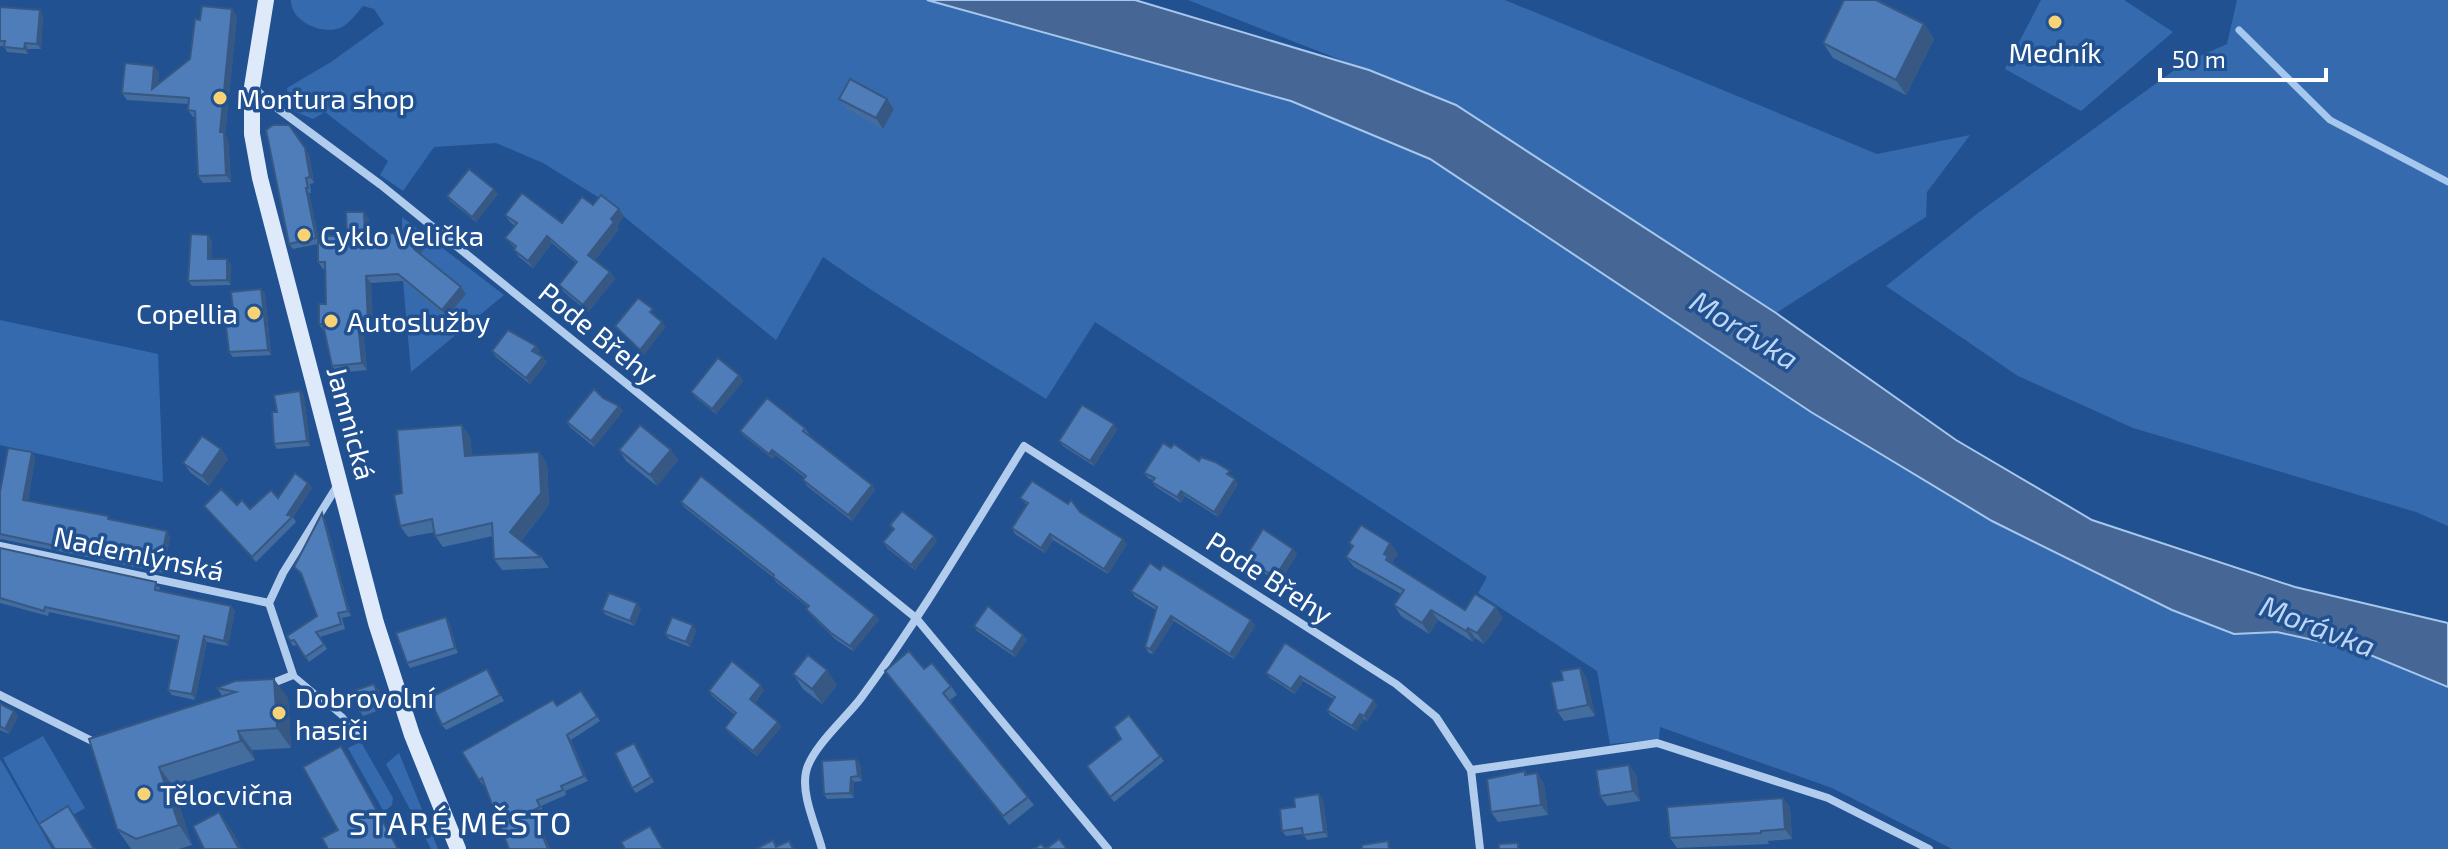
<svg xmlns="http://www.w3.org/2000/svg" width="2448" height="849" font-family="'Exo 2',sans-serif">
<rect width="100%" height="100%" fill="#215190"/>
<!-- green -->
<g fill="#356bae">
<path d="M291,0H927L1291,101L1430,159L1811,412L1992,521L2171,610L2234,634L2277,632L2358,650L2448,687V849H1952L1832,788L1660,727L1659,739L1610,744L1597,671L1478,593L1487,577L1095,322L1046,399C971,351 895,308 823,257L776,340L606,202L543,163L496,143L434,147L403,191L380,175L388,161L325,112L313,119L289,109L287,88L331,62L384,24L374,9L363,6C357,13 348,25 340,28C322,35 290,21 291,0Z"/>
<polygon points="1188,0 1505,0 1877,154 1970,135 1927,192 1926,217 1776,313 1456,105"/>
<polygon points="2041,0 2124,0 2173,32 2081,111 2005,69"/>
<polygon points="2237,0 2448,0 2448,526 2416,512 2133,428 2018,376 1886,286 1978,213 2184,63 2227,44"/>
<polygon points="402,217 504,295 411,372 403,281"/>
<polygon points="0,320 158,354 163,482 0,445"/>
<polygon points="43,736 85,808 44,832 3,758"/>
<polygon points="358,743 362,744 393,798 392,805 384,812 348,748"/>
<polygon points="399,753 438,849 431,849 386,764"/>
<polygon points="0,760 2,762 52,849 0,849"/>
</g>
<!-- water -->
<polygon fill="#466795" stroke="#a6c7ee" stroke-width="2" points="927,0 1135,0 1369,70 1456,105 1776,313 1956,440 2092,520 2295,587 2448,623 2448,687 2358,650 2277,632 2234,634 2172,610 1992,521 1811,412 1430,159 1291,101"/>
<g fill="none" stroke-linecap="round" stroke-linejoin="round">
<!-- stream -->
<polyline stroke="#a6c7ee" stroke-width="7" points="2239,30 2330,120 2448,182"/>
<!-- lane -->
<polyline stroke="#b2cced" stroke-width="6" points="293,675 343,717 359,737"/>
<!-- street -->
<g stroke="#b2cced" stroke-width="8">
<polyline points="253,87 269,102 381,185 916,618 1108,849"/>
<polyline points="0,546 269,603"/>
<polyline points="268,685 293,675 269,603 283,573 339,483"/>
<polyline points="0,695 96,743"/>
<polyline points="1471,770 1657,743 1828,798 1929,849"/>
<path d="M822,849C816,826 801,795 806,772C811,748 846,718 861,698C920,618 971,531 1024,446L1396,684L1436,717L1471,770L1480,849"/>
</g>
<!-- secondary -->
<polyline stroke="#deeafa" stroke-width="16" points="266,0 252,87 252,134 260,178 376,623 412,735 458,849"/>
</g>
<!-- wall -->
<g fill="#436c9f">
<polygon points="0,7 43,15 41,49 28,49 28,54 7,52 4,46 0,46"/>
<polygon points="237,16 225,135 228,139 231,182 203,183 198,176 195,117 193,117 188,110 188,104 127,100 122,93 154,66 159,73 158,84 190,59 200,20"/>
<polygon points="1924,24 1934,39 1906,95 1833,58 1823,43"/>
<polygon points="839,99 887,99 894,109 883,129 847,109"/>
<polygon points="309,154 314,183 310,184 311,193 309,193 318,236 347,236 369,219 370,235 428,244 420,254 461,287 466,294 447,317 403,281 371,283 373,330 363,331 367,370 337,373 332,366 324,331 319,324 326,304 325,269 323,269 318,262 318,244 293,249 289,244"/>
<polygon points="498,194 476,222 450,201 447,196"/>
<polygon points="593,205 624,216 617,226 619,229 595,260 610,272 615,279 588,312 564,292 559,285 576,263 552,243 533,268 519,257 514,250 515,248 505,238 515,226 510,222 505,215 562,223"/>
<polygon points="212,240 211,259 231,264 231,285 192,286 188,281"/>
<polygon points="261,289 265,294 271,355 233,357 229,352 235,325"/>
<polygon points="492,351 540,351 537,354 547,362 530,384 496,357"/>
<polygon points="739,375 743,381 716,414 695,397 691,392"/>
<polygon points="300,391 304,396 310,446 277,449 274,444 277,412"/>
<polygon points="603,398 619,406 623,411 594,447 570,427 567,422"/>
<polygon points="462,425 470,437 472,456 539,452 547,464 549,505 521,541 541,557 549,568 502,570 494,559 493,536 443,547 435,536 435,532 408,537 400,526 402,493"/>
<polygon points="805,428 809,434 807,435 872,485 875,490 852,521 807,486 803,480 805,478 776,455 773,459 744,436 740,431"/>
<polygon points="1117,430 1094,466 1063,446 1059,441"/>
<polygon points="1171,448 1233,476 1232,478 1238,484 1218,517 1185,496 1181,503 1156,487 1152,482 1153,480 1148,478 1144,473"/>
<polygon points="221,449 228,459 209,486 191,473 183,463"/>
<polygon points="619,450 671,450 678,460 657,486 626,461"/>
<polygon points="32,452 35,458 28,501 108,516 111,520 170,537 163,573 1,539 0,540 0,492"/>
<polygon points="308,483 312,488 293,517 296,522 256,562 204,506 250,509"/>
<polygon points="1020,498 1080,512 1127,544 1108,574 1053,540 1045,553 1015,534 1012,528 1027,505"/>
<polygon points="681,502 875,615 879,620 853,651 835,639 810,614 806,609 808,607 776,582 773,577 684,507"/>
<polygon points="325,519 351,616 342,618 345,629 320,637 327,649 309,662 297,645 293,646 290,641 317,616 302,576 294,567"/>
<polygon points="890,525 937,541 915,570 887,548 883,542 893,530"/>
<polygon points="1349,543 1390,543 1398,554 1392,562 1395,566 1465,610 1503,618 1484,644 1475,638 1473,642 1438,620 1429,634 1401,616 1394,605 1401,594 1354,567 1346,557 1352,548"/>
<polygon points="0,548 160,587 159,591 231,606 235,611 228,646 207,642 195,700 172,695 168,690 178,640 49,612 48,616 0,603"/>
<polygon points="1293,549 1297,554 1279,583 1249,563 1245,558"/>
<polygon points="1160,570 1251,620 1255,626 1234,659 1174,621 1153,654 1149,653 1145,647 1156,610 1135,597 1131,591"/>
<polygon points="641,609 634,626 606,615 602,610"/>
<polygon points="446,617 449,622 458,653 410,668 407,663"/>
<polygon points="974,626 1023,635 1027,640 1015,657 977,631"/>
<polygon points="696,630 690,647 669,639 665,634"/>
<polygon points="1285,643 1377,705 1367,721 1364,719 1356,731 1330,715 1327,710 1333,699 1303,681 1295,694 1270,678 1266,673"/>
<polygon points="1580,668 1587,679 1595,716 1564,721 1557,711 1563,680"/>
<polygon points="487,669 504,701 446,730 442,725"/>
<polygon points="924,669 951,686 957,695 950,700 1034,805 1009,825 885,671"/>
<polygon points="793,674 837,685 822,704 803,689"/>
<polygon points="217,688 288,698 291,748 252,750 255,760 173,786 192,845 179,849 131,849 117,829 89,739 222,696"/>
<polygon points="378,689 385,708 363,716 360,711"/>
<polygon points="764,690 755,703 778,722 781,727 757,756 729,733 725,728 735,715 712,696 709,691"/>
<polygon points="581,691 600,721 571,740 588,781 565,791 566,795 541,806 544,813 536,816 550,849 509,849 484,784 483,785 479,780 557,706"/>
<polygon points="0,704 14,711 18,716 9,734 0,730"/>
<polygon points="1129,715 1164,761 1114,802 1087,766 1121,739"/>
<polygon points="634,743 654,782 636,793 632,788"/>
<polygon points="856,759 860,764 862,781 854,782 854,798 827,799 824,794"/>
<polygon points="1629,765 1636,775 1640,801 1607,806 1600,796"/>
<polygon points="1525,771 1527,774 1537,773 1544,784 1548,815 1498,822 1491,812"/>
<polygon points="1319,794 1323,800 1328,837 1307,840 1303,834 1286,836 1282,831 1295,807"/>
<polygon points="1783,798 1790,808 1792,839 1768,841 1769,844 1677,848 1670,838"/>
</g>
<!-- shaded-wall -->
<g fill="#375882">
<polygon points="232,9 237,16 225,135 228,139 231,182 226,175 220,132"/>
<polygon points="40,10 43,15 41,49 37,44"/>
<polygon points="1924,24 1934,39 1906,95 1896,80"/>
<polygon points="25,43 28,49 28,54 24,49"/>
<polygon points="154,66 159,73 157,96 152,89"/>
<polygon points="887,99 894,109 883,129 876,118"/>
<polygon points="305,148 309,154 314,183 310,177"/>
<polygon points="306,188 309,193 320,244 316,238"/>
<polygon points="494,189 498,194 476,222 472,217"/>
<polygon points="619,209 624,216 617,226 619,229 593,262 588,255 611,219"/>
<polygon points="364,212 369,219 370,242 365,235"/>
<polygon points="208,235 212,240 211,264 208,259"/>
<polygon points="423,236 428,244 419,256 414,249"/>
<polygon points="547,236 552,243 533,268 528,261"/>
<polygon points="227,259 231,264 231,285 227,280"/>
<polygon points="610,272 615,279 588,312 583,305"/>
<polygon points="366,276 371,283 373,330 368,323"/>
<polygon points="461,287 466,294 447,317 442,310"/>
<polygon points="261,289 265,294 271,355 268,350"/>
<polygon points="662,322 666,327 643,356 640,350"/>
<polygon points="358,323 363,331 367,370 362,363"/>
<polygon points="536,346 540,351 536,357 532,351"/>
<polygon points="543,357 547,362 530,384 526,378"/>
<polygon points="739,375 743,381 716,414 712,409"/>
<polygon points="300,391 304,396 310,446 307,441"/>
<polygon points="619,406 623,411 594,447 591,441"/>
<polygon points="1114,424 1117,430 1094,466 1090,461"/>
<polygon points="462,425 470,437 473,468 465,456"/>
<polygon points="221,449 228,459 209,486 202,476"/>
<polygon points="671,450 678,460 657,486 650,475"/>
<polygon points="772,450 776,455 773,459 769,454"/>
<polygon points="32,452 35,458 27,506 23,500"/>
<polygon points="539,452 547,464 549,505 518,544 510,532"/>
<polygon points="1235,479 1238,484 1218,517 1214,512"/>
<polygon points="308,483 312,488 293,517 287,515"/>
<polygon points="872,485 875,490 852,521 848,515"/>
<polygon points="1181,491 1185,496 1181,503 1177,497"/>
<polygon points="322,513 325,519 351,616 348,611"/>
<polygon points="167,531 170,537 163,573 159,568"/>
<polygon points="1050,534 1053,540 1045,553 1041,548"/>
<polygon points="934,536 937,541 915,570 911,565"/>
<polygon points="1123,539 1127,544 1108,574 1104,569"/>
<polygon points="1390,543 1398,554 1392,562 1395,567 1386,560 1384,554"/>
<polygon points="1293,549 1297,554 1279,583 1275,577"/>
<polygon points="637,603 641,609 634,626 630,621"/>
<polygon points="231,606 235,611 228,646 224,641"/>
<polygon points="1496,607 1503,618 1484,644 1477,633"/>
<polygon points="1431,610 1438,620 1429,634 1422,623"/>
<polygon points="875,615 879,620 853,651 850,646"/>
<polygon points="1171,616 1174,621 1153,654 1150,649"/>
<polygon points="446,617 449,622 458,653 455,648"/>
<polygon points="1251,620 1255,626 1234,659 1230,654"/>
<polygon points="693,625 696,630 690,647 686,642"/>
<polygon points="1468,628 1475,638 1473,642 1466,631"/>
<polygon points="1023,635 1027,640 1015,657 1012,652"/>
<polygon points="204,636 207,642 195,700 192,694"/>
<polygon points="1580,668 1587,679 1595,716 1588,705"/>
<polygon points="827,670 837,685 822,704 812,689"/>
<polygon points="1300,676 1303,681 1295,694 1291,689"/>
<polygon points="274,679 288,698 291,748 277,728"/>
<polygon points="374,684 378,689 385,708 381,703"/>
<polygon points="761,685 764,690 754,704 750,699"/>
<polygon points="1374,700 1377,705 1367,721 1364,716"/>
<polygon points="14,711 18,716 9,734 5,729"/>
<polygon points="1360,714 1364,719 1356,731 1352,726"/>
<polygon points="778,722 781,727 757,756 753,751"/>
<polygon points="238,731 252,750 255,760 241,741"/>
<polygon points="567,735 571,740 588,781 584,776"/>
<polygon points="856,759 860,764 862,781 858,776"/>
<polygon points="1629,765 1636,775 1640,801 1633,791"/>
<polygon points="159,767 173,786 192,845 179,825"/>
<polygon points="1537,773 1544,784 1548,815 1541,805"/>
<polygon points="851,777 854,782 854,798 850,793"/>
<polygon points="1319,794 1323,800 1328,837 1324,832"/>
<polygon points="1783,798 1790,808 1792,839 1785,829"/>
<polygon points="532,811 536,816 550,849 548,849"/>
<polygon points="219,812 233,832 242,849 239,849"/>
</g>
<!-- building -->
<g fill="#4e7db9" stroke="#375882" stroke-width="2">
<polygon points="1844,0 1876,0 1924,24 1896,80 1823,43"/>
<polygon points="202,6 232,9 220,132 224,132 226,175 198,176 195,111 188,110 189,98 122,93 125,63 154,66 152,89 190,59 195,19 200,20"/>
<polygon points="0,7 40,10 37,44 25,43 24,49 4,47 5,41 0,41"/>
<polygon points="850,79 887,99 876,118 839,99"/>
<polygon points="273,125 289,125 305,148 310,177 306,178 308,188 306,188 316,238 289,244 266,130"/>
<polygon points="469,169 494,189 472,217 447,196"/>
<polygon points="522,193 562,223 582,197 593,205 601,195 619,209 611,219 614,222 588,255 610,272 583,305 559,285 577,262 547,236 528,261 514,250 516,246 505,238 517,223 505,215"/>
<polygon points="346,212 364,212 365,235 401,233 407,225 423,236 414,249 461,287 442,310 398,274 366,276 368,323 358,323 362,363 332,366 323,324 319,324 319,304 326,304 325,262 318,262 318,236 347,236"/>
<polygon points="191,234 208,235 208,259 227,259 227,280 188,281"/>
<polygon points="261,289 268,350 229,352 226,326 235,325 231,292"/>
<polygon points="638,298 653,309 650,312 662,322 640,350 615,326"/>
<polygon points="508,330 536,346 532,351 543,357 526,378 492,351"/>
<polygon points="718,358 739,375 712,409 691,392"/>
<polygon points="594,389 603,398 619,406 591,441 567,422"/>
<polygon points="300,391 307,441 274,444 272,412 277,412 274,395"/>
<polygon points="767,398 805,428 803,431 872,485 848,515 803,480 806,476 772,450 769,454 740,431"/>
<polygon points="1082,405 1114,424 1090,461 1059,441"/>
<polygon points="462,425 465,456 539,452 541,493 510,532 541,557 494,559 492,523 435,536 432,519 400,526 394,495 402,493 397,430"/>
<polygon points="640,425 671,450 650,475 619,450"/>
<polygon points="202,436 221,449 202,476 183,463"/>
<polygon points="1163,443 1171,448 1174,444 1199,461 1201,457 1215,462 1230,471 1227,474 1235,479 1214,512 1181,491 1177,497 1152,482 1155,478 1144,473"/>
<polygon points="8,448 32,452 23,500 108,516 108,519 167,531 159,568 0,534 0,492"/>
<polygon points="295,473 308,483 287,515 293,516 252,557 204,506 221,489 237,505 242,500 250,509 271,490 278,498"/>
<polygon points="701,476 875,615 850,646 831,633 806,609 809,606 773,577 774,575 681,502"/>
<polygon points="1032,481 1068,504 1071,500 1080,512 1123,539 1104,569 1050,534 1041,548 1012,528 1028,503 1020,498"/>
<polygon points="902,511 934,536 911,565 883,542 894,529 890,525"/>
<polygon points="322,513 348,611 338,613 341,624 316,632 324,644 305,657 294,640 290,641 287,636 317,616 301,573 294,567"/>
<polygon points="1361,525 1390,543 1384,554 1388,556 1386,560 1465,610 1475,594 1496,607 1477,633 1468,628 1466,631 1431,610 1422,623 1394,605 1404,590 1346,557 1353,546 1349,543"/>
<polygon points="1263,529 1293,549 1275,577 1245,558"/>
<polygon points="0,548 156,582 155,590 231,606 224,641 204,636 192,694 168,690 179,636 45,607 44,611 0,598"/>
<polygon points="1150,563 1160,570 1163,565 1251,620 1230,654 1171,616 1150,649 1145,647 1157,607 1131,591"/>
<polygon points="609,593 637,603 630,621 602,610"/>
<polygon points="988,606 1023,635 1012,652 974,626"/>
<polygon points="446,617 455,648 407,663 396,633"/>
<polygon points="672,617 693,625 686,642 665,634"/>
<polygon points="1285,643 1374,700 1364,716 1360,714 1352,726 1327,710 1335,697 1300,676 1291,689 1266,673"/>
<polygon points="909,651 924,669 932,663 951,686 943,693 1028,797 1003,816 885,671"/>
<polygon points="808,655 827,670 812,689 793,674"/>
<polygon points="732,661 761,685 750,699 778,722 753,751 725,728 736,713 709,691"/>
<polygon points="1580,668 1588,705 1557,711 1551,682 1563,680 1561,671"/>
<polygon points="487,669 500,695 442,725 429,698"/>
<polygon points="274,679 277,728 238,731 241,741 159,767 179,825 136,839 117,829 89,739 236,692 217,688 235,681"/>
<polygon points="374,684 381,703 360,711 353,691"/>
<polygon points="581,691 597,716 567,735 584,776 561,786 563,790 537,800 540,807 532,811 548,849 509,849 482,778 479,780 462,752 553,700 557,706"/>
<polygon points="0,704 14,711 5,729 0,726"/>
<polygon points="1129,715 1160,756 1110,797 1087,766 1121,739 1114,727"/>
<polygon points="634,743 651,777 632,788 615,753"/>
<polygon points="341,746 398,849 328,849 322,838 338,830 303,767"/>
<polygon points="856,759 858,776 851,777 850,793 824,794 822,761"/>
<polygon points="1629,765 1633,791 1600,796 1596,770"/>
<polygon points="1525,771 1525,775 1537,773 1541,805 1491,812 1487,779"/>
<polygon points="1319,794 1324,832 1303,835 1302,828 1282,831 1280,809 1295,807 1294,798"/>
<polygon points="1783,798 1785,829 1761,831 1761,833 1670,838 1667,807"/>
<polygon points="68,806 94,849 55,849 39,824"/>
<polygon points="219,812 239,849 204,849 193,826"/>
<polygon points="650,826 663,849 625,849 621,842"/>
<polygon points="1059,839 1067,849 1046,849"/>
<polygon points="773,840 776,847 789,841 793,849 756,849"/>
<polygon points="1388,841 1389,849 1362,849 1362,845"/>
<polygon points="1518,843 1518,849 1499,849 1499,844"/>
<polygon points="1041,844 1046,849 1034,849"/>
</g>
<!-- markers -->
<g fill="#f9d373" stroke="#215190" stroke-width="3">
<circle cx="2055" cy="22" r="8"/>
<circle cx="220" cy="98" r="8"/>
<circle cx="304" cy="235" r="8"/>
<circle cx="254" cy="313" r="8"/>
<circle cx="331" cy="321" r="8"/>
<circle cx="279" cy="713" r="8"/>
<circle cx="144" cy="794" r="8"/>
</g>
<g text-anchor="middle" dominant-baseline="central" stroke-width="7" stroke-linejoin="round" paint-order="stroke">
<!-- poi labels -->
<g font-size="28" fill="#fff" stroke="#215190" text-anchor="start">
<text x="2055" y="52" text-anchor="middle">Medník</text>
<text x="236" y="98">Montura shop</text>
<text x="320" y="235">Cyklo Velička</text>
<text x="238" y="313" text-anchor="end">Copellia</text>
<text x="347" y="321">Autoslužby</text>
<text x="295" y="697">Dobrovolní<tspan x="295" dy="32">hasiči</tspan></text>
<text x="160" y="794">Tělocvična</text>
</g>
<!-- street labels -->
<g font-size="28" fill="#fff" stroke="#215190">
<text transform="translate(599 333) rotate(39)">Pode Břehy</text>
<text transform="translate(352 423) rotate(75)">Jamnická</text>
<text transform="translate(139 553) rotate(12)">Nademlýnská</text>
<text transform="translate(1270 577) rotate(33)">Pode Břehy</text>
</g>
<!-- water labels -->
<g font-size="30" font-style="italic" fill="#bed6f4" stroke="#215190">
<text transform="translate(1745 329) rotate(32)">Morávka</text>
<text transform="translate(2318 625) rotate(21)">Morávka</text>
</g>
<!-- quarter labels -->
<g font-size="32" letter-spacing="2" fill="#fff" stroke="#215190">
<text x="461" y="822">STARÉ MĚSTO</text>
</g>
</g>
<!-- scale -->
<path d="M2160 68v12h166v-12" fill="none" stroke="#ffffff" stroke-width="4"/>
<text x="2172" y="68" font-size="24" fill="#ffffff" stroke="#215190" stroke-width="6" paint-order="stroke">50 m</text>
</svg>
